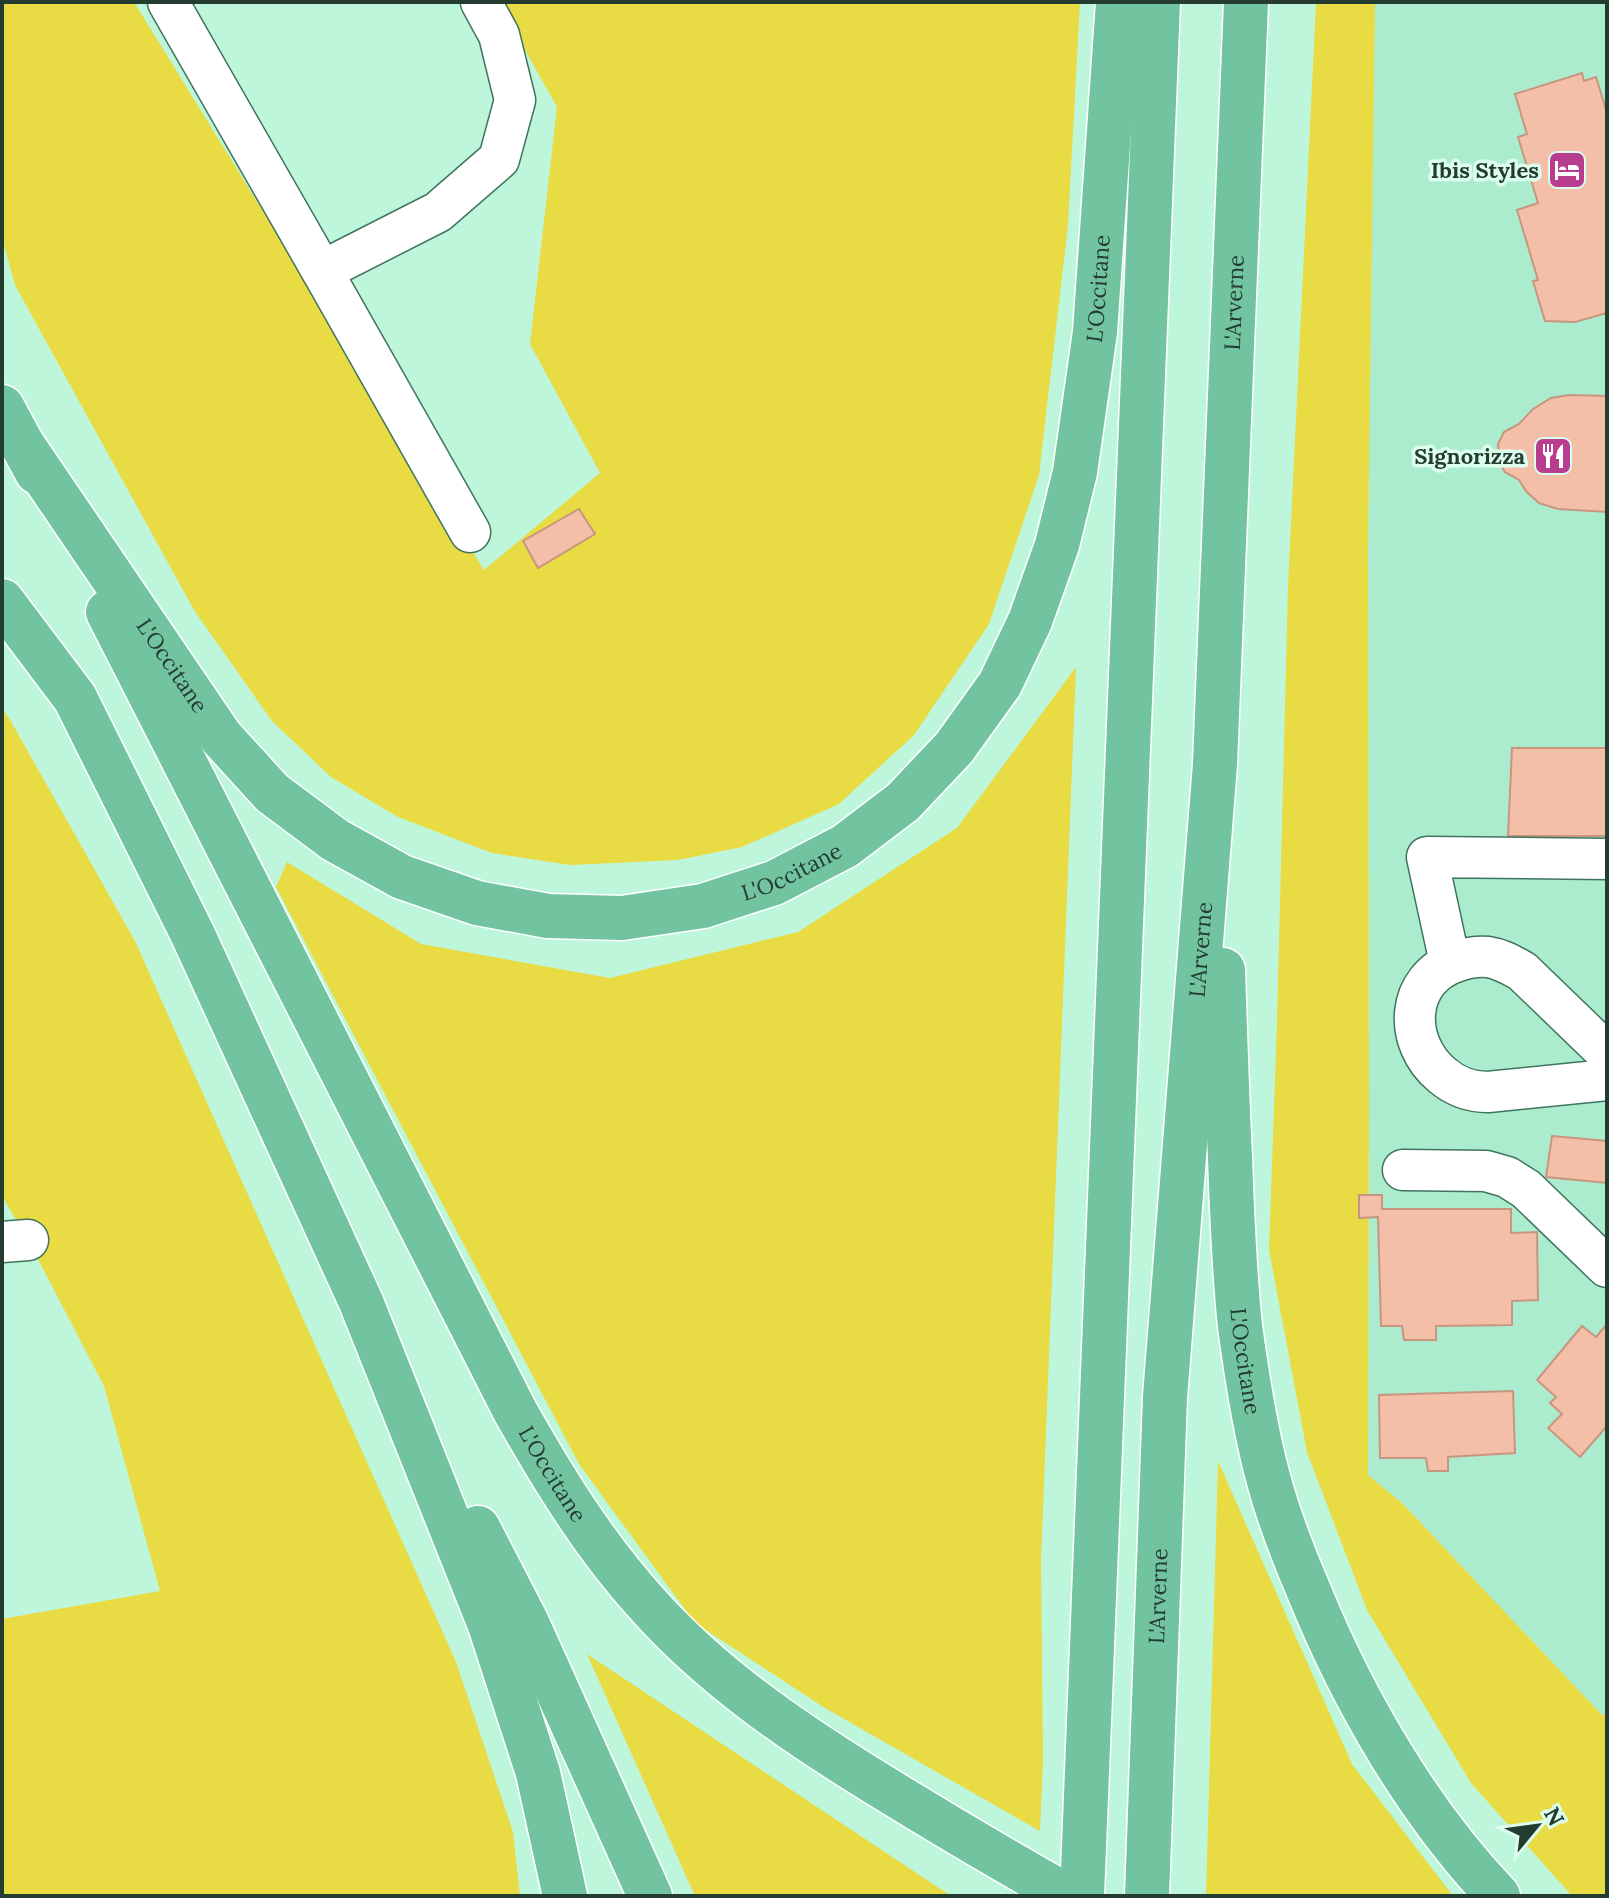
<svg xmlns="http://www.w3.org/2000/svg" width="1609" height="1898" font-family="Lora,serif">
<rect width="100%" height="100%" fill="#bdf6db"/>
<!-- built -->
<polygon fill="#aaeccd" points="1375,2 1607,2 1607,1713 1602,1715 1402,1503 1368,1475 1369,1106 1368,550"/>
<!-- green -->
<g fill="#e9db43">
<polygon points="2,2 134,2 484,570 600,473 530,344 557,107 498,2 1080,2 1068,225 1039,475 989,624 914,735 839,804 742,847 678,860 570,865 492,853 398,817 331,777 272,721 194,610 15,285 2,238"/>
<polygon points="1316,2 1375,2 1368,550 1369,1106 1368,1475 1402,1503 1602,1715 1607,1713 1607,1896 1572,1896 1471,1783 1367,1610 1307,1452 1269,1250 1277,1022 1288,586"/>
<polygon points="1076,667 1041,1560 1043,1762 1040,1831 825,1708 695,1623 579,1464 276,887 287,862 421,944 610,978 798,932 957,828"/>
<polygon points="2,709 9,718 135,941 456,1662 513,1832 520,1896 2,1896 2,1619 160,1591 104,1386 28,1240 2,1196"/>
<polygon points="1218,1461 1352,1764 1453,1896 1206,1896"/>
<polygon points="587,1654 951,1896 695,1896"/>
</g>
<!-- building -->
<g fill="#f4bfa8" stroke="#c89680" stroke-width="2">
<polygon points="1582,73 1584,81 1596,77 1607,113 1607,313 1575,322 1545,321 1533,281 1538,280 1517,210 1538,203 1518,137 1527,134 1515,94"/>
<polygon points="1569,395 1607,396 1607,512 1558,509 1539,503 1526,491 1519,480 1505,472 1499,462 1498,444 1504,432 1519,424 1533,409 1551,398"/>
<polygon points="579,509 595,534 538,568 523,541"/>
<polygon points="1512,748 1607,748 1607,836 1508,836"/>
<polygon points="1552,1136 1607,1141 1607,1183 1546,1177"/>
<polygon points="1359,1195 1382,1195 1382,1209 1511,1209 1511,1233 1537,1232 1538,1300 1512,1301 1512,1325 1436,1326 1436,1340 1404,1340 1402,1326 1381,1326 1378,1217 1359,1218"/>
<polygon points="1607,1324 1607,1426 1580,1457 1548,1428 1562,1414 1550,1403 1556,1397 1537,1380 1582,1326 1596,1337"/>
<polygon points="1513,1391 1515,1453 1448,1457 1448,1471 1428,1471 1426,1458 1380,1458 1379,1395"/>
</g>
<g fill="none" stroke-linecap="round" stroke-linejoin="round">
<!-- minor casing -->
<g stroke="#40755d" stroke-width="43">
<g id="minor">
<polyline points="168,2 322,271 438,212 499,159 515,100 499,35 481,2"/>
<polyline points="322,271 470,532"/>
<polyline points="1450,963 1427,857 1607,859"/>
<path d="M1607,1053L1522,971C1511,965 1501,959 1488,957C1478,956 1467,958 1458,961C1404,978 1403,1043 1442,1075C1456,1087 1470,1092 1488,1092L1607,1080"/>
<polyline points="1403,1170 1486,1171 1507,1177 1526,1189 1607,1267"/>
<polyline points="2,1242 28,1240"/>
</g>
</g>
<!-- highway casing -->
<g stroke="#fff" stroke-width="47">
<g id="highway">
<polyline points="2,407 37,472"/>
<path id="s1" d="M24,447L221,737L272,793L335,840L402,877L477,903L548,916L622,918L703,906L774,883L845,846L903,802L954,748L1000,684L1030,621L1057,545L1075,472L1095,332L1118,2"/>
<polyline points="2,601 75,698 193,935 361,1302 490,1625 538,1773 565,1896"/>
<path id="s2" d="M108,612L515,1411C554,1480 595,1547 649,1606C712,1676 789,1729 868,1778C934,1819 1000,1858 1067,1896"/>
<path id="s3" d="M1223,970C1225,1032 1227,1095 1230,1157C1232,1214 1234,1270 1240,1326C1247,1378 1255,1431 1269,1481C1279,1518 1293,1554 1308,1589C1352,1698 1417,1811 1498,1896"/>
<polyline points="478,1528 526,1621 650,1896"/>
<polyline points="1082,1896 1158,2"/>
<path id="s4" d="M1147,1896L1165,1397L1215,764L1246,2"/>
</g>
</g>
<!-- minor -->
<use href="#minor" stroke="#fff" stroke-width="40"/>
<!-- highway -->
<use href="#highway" stroke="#72c4a0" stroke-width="44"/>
</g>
<!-- icons -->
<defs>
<g id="hotel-square" transform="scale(2)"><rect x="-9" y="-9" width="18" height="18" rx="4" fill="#b83d8f" stroke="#dcfeed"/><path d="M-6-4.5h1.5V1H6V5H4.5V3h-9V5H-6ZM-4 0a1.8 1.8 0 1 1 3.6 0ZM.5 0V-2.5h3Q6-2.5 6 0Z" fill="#fff"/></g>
<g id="restaurant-square" transform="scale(2)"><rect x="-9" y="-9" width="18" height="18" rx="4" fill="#b83d8f" stroke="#dcfeed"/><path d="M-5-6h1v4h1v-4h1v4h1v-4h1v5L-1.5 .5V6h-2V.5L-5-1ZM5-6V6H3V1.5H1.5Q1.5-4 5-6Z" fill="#fff"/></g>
</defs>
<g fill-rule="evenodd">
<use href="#hotel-square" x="1567" y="170"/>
<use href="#restaurant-square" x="1553" y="456"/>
</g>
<g text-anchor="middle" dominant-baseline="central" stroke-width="7" stroke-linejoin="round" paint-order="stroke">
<!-- poi labels -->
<g font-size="22" font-weight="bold" fill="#243b30" stroke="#dcfeed" text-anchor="end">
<text x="1539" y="170">Ibis Styles</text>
<text x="1525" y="456">Signorizza</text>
</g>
<!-- street labels -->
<g font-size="22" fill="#243b30" stroke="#dcfeed">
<text stroke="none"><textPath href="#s1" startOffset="1680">L'Occitane</textPath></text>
<text stroke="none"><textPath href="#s4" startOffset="1596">L'Arverne</textPath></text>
<text stroke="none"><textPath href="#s1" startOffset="264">L'Occitane</textPath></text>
<text stroke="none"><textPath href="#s1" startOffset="984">L'Occitane</textPath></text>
<text stroke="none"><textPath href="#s4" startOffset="948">L'Arverne</textPath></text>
<text stroke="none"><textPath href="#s3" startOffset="392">L'Occitane</textPath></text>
<text stroke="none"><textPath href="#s2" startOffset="970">L'Occitane</textPath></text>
<text stroke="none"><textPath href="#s4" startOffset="300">L'Arverne</textPath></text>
</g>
</g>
<!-- border -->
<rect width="1609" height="1898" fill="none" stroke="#243b30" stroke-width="8"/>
<!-- north arrow -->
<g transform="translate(1537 1826) rotate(61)" stroke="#dcfeed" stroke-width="6" paint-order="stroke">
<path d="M0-6L14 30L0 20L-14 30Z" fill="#243b30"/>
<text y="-12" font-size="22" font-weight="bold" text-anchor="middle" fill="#243b30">N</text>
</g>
</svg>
